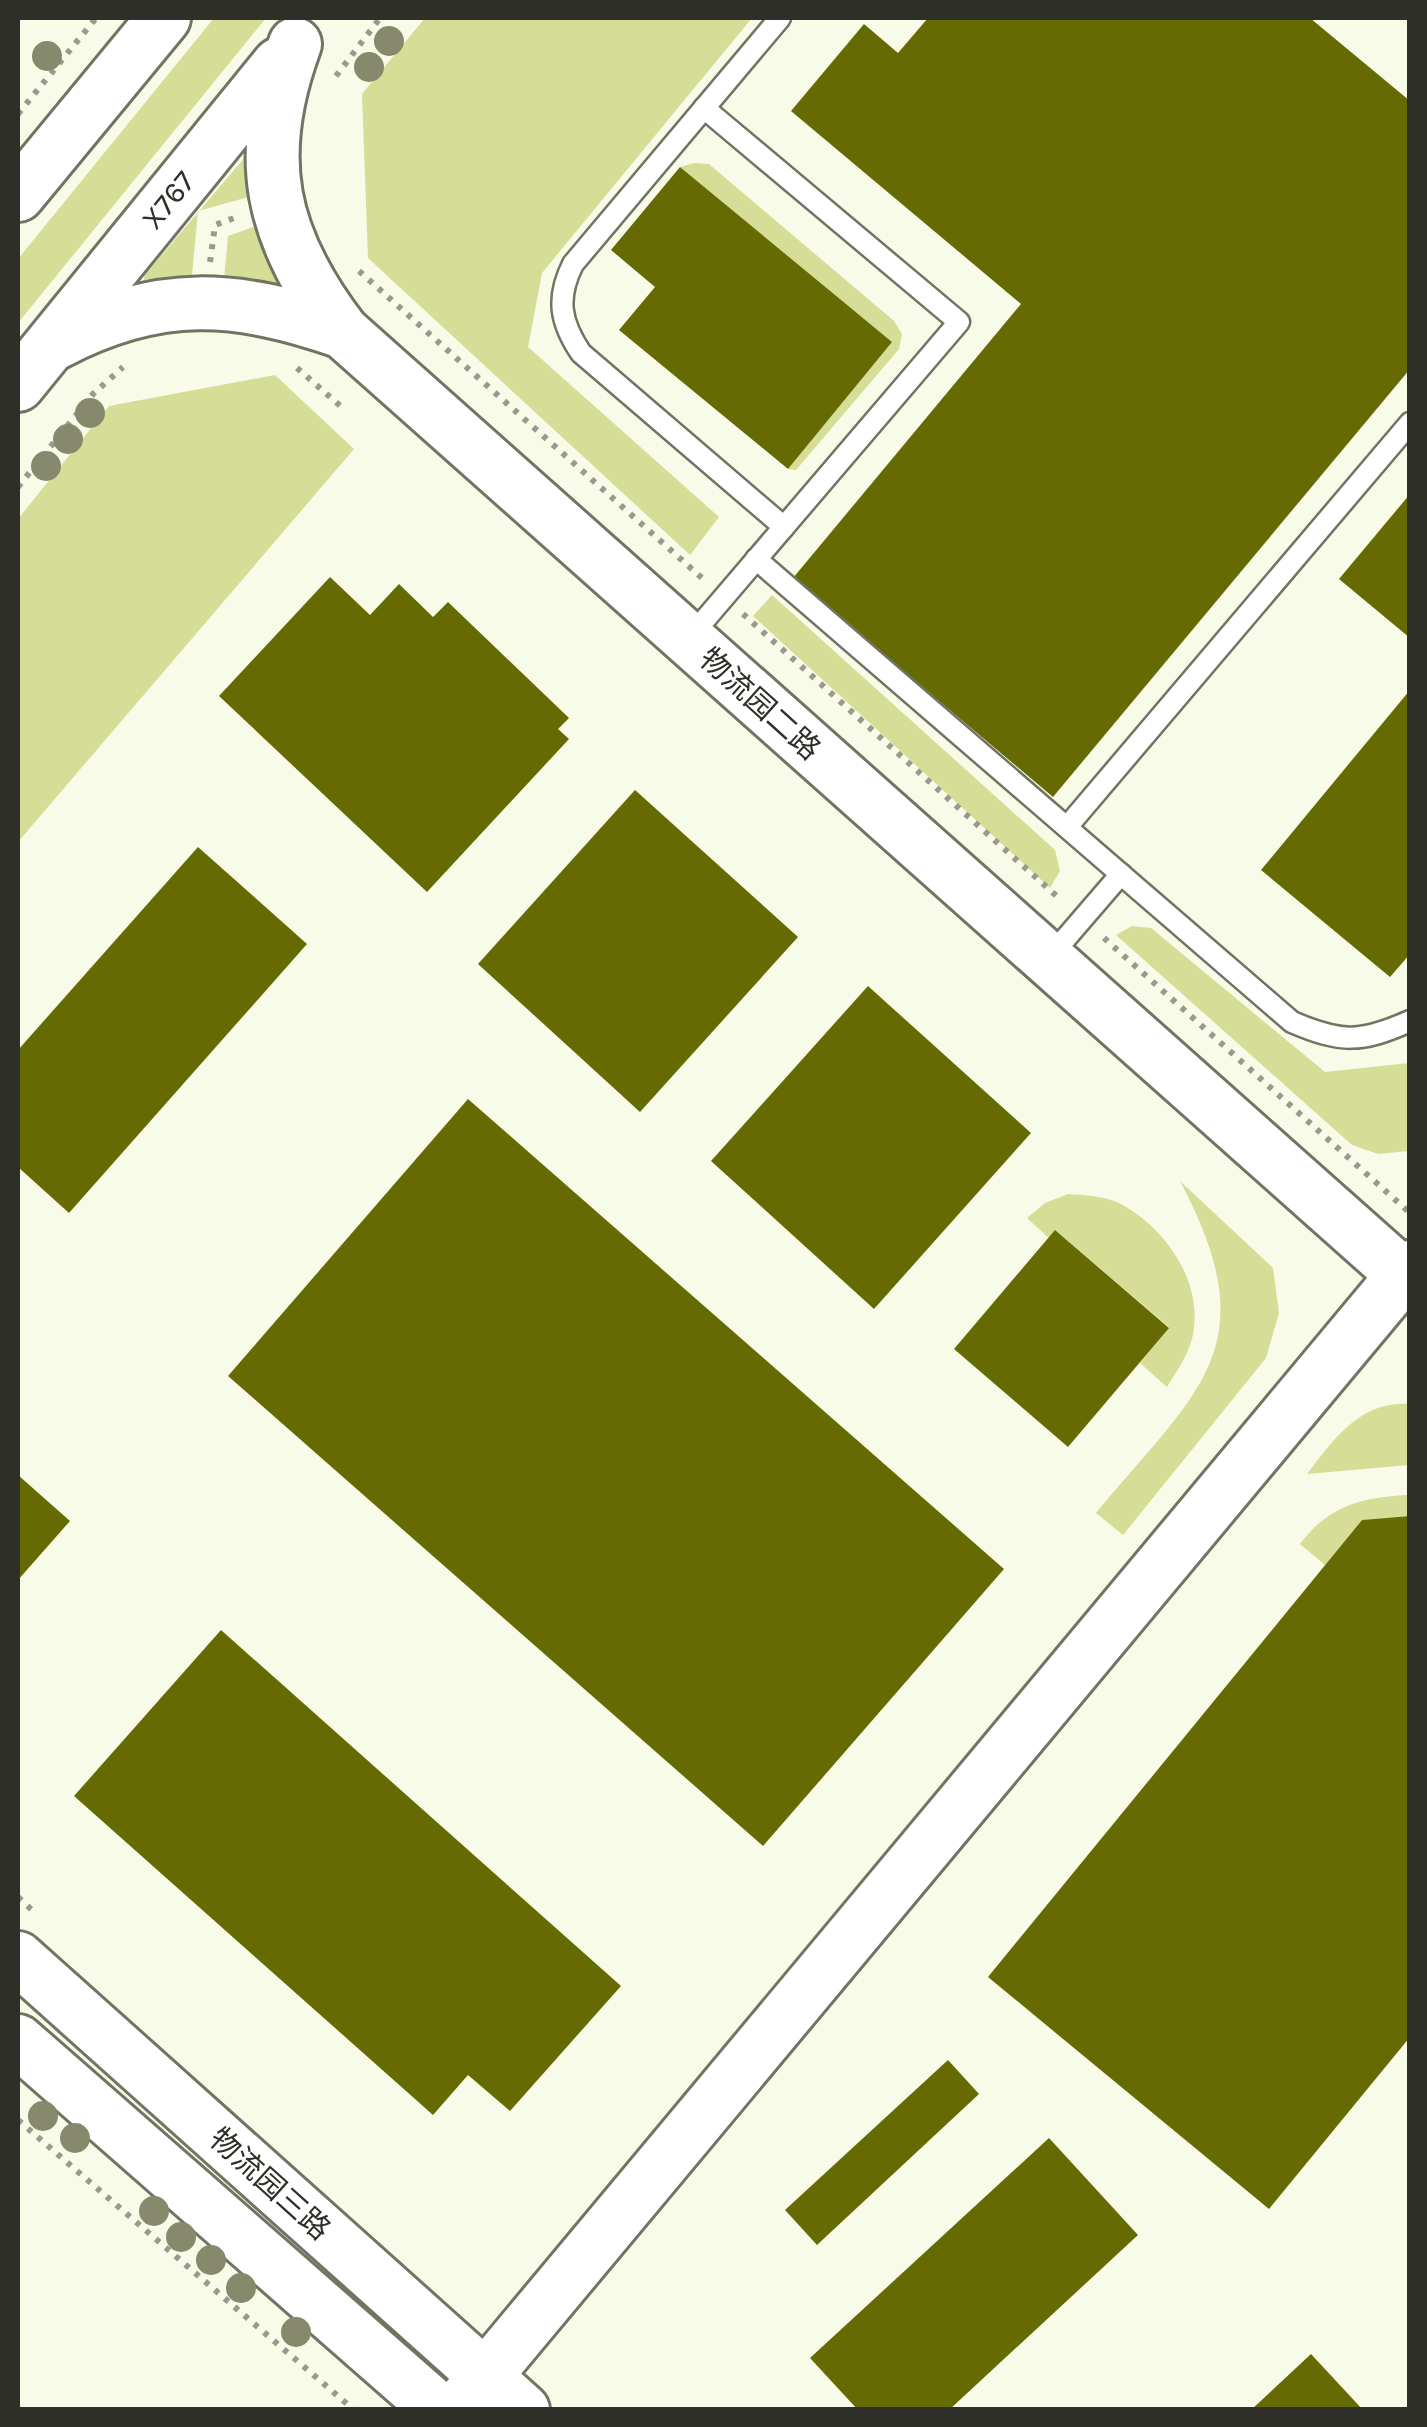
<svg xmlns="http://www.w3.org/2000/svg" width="1427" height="2427" font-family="Karla,'Noto Sans SC',sans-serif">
<rect width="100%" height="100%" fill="#f8fbe8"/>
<!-- green -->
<g fill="#d5dd96">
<polygon points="214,18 266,18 18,323 18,259"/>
<polygon points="425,18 752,18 542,273 528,347 719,517 690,555 368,258 362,94"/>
<polygon points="245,157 249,157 252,196 198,211 192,275 144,280 144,276"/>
<polygon points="694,163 709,164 894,321 902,334 899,349 796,470 788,469 892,342 680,167"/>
<polygon points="262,224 310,292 224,280 228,236"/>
<polygon points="275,375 354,449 18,842 18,519 109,406"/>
<polygon points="772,595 1055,850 1060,871 1050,888 753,616"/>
<polygon points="1132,926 1151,928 1325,1072 1409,1063 1409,1151 1378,1154 1352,1145 1116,935"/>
<path d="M1180,1181L1273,1268L1279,1313L1266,1358L1123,1535L1096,1513C1200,1388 1268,1347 1180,1181Z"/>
<path d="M1068,1194C1085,1195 1105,1196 1121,1204C1168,1230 1205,1285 1192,1339C1187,1357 1176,1372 1167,1387L1140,1363L1169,1327L1055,1230L1049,1238L1027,1218L1045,1203Z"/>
<path d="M1409,1404V1465L1307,1474C1333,1440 1361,1400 1409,1404Z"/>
<path d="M1409,1495V1516L1362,1520L1325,1565L1300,1544C1329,1505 1363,1497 1409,1495Z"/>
</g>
<!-- building -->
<g fill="#656b02">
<polygon points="928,18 1310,18 1410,101 1410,369 1053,797 793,578 1021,304 791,111 864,24 898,53"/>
<polygon points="680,167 892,342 788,469 619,330 655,287 611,250"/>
<polygon points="1410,494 1410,638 1339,579"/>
<polygon points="330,577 370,615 399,584 433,617 448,602 569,718 558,729 569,739 427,892 219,696"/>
<polygon points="1410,690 1410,954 1390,977 1261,870"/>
<polygon points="635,790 798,937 640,1112 478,964"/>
<polygon points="198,847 307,944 69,1213 18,1167 18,1050"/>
<polygon points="868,986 1031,1133 874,1309 711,1161"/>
<polygon points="468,1099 1004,1569 763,1846 228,1376"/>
<polygon points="1055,1230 1169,1328 1068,1447 954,1349"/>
<polygon points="18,1475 70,1521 18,1580"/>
<polygon points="1410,1516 1410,2037 1269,2209 988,1977 1362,1520"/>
<polygon points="221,1630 621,1986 510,2111 468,2075 433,2115 74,1796"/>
<polygon points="948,2060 979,2094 817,2245 785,2210"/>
<polygon points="1049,2138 1138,2235 949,2410 858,2410 810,2358"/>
<polygon points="1311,2354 1363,2410 1251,2410"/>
</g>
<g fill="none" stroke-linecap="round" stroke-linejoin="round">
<!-- service casing -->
<g stroke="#727463" stroke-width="25">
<g id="service">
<path d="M780,18L573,264C556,298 560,322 581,353L784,527"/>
<path d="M756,559L1292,1022C1341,1043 1361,1043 1410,1021"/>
<polyline points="690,637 959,322 704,108"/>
<polyline points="1067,827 1410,423"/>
<polyline points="1047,960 1121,874"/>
</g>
</g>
<!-- tertiary casing -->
<g stroke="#727463" stroke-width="58">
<g id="tertiary">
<path d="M295,44C253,157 270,237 343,332L1410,1281"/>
<polyline points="18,195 164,18"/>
<path d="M56,343C159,289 236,295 343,332"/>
<path id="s1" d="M18,385L279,64"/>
<polyline points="18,1958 523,2410"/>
<polyline points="18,2041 439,2410"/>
<polyline points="457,2410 1410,1267"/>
</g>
</g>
<!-- path -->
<g stroke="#989a8d" stroke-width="6" stroke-dasharray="5 8" stroke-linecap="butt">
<polyline points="336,76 380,18"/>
<polyline points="18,114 96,18"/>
<polyline points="210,262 215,225 234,218"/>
<polyline points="359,271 703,579"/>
<polyline points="297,368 345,410"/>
<polyline points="18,487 93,394 123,367"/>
<polyline points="743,614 1061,900"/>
<polyline points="1104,938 1410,1213"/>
<polyline points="18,1897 35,1913"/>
<polyline points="18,2120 354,2410"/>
</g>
<!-- service -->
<use href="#service" stroke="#fff" stroke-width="20"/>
<!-- tertiary -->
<use href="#tertiary" stroke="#fff" stroke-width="52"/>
</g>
<!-- trees -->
<g fill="#86896b">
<circle cx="389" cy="41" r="15"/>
<circle cx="47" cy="56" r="15"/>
<circle cx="369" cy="67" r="15"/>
<circle cx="90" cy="413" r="15"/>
<circle cx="68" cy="439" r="15"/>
<circle cx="46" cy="466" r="15"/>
<circle cx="43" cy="2116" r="15"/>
<circle cx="75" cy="2138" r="15"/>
<circle cx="154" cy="2211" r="15"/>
<circle cx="181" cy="2237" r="15"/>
<circle cx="211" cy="2260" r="15"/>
<circle cx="241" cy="2288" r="15"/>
<circle cx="296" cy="2332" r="15"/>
</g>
<g text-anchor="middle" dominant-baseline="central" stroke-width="10" stroke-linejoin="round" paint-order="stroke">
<!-- street labels -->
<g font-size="30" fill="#2e2f28" stroke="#fff">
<text stroke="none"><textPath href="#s1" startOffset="238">X767</textPath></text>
<text transform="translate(760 704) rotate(42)">物流园二路</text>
<text transform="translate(270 2184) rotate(42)">物流园三路</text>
</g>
</g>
<!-- border -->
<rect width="1427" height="2427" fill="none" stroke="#2e2f28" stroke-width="40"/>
</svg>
